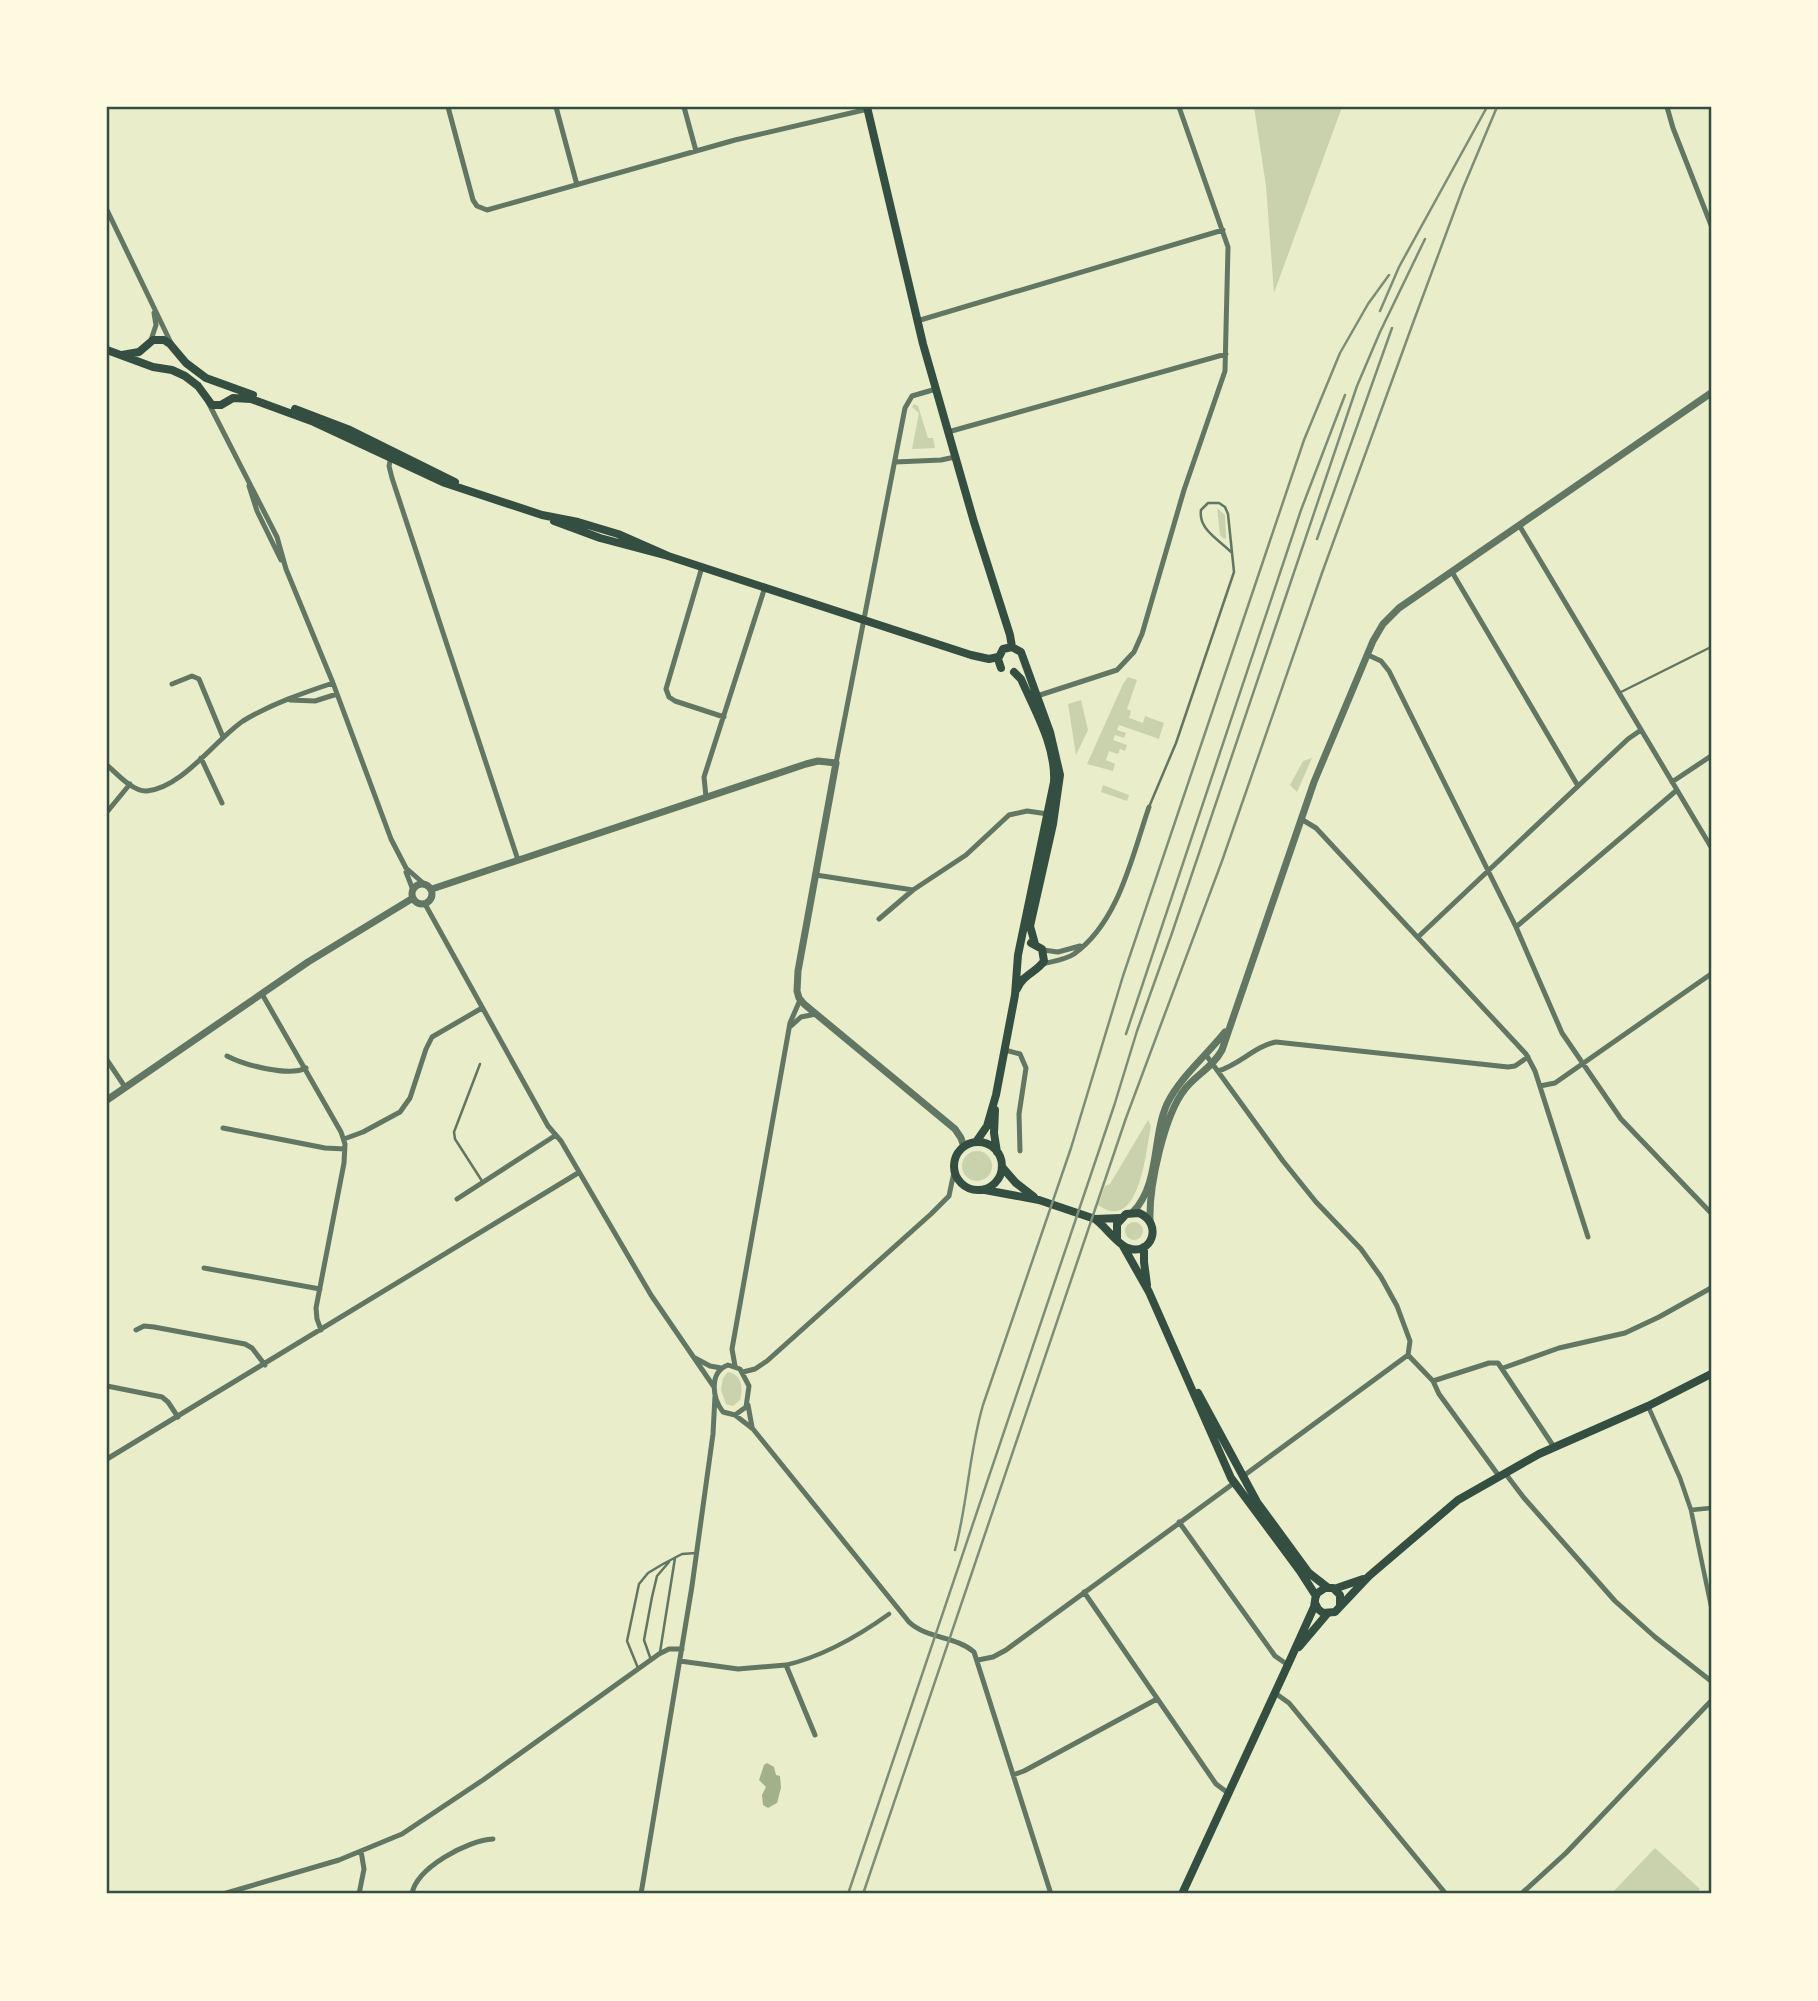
<svg xmlns="http://www.w3.org/2000/svg" width="1818" height="2001" font-family="'Sofia Sans Condensed',sans-serif">
	<style>
		.green { fill: #cad2ad }
		.water { fill: #a3b18a }
		.lines { fill: none; stroke-linecap: round; stroke-linejoin: round }
		.service { stroke: #617663; stroke-width: 2.5 }
		.pedestrian { stroke: #617663; stroke-width: 4.5 }
		.minor { stroke: #617663; stroke-width: 5 }
		.tertiary { stroke: #617663; stroke-width: 7 }
		.secondary { stroke: #344e41; stroke-width: 8 }
		.rail { stroke: #7c8e77; stroke-width: 2.5 }
		.neatline { fill: none; stroke: #344e41; stroke-width: 2.5 }
	</style>
	<rect width="100%" height="100%" fill="#e9edc9"/>
	<!-- green -->
	<path class="green" d="M1254 107H1342L1274 293 1266 186Z
		M914 404 918 406 928 438H933L935 448 912 449 919 413 912 407Z
		M1217 508 1225 515 1226 538 1224 539 1220 535Z
		M1128 677 1137 680 1127 709 1131 711 1129 718 1143 723 1145 716 1164 723 1159 739 1119 725 1117 730 1126 733 1124 738 1115 735 1113 740 1127 745 1125 751 1120 749 1118 754 1109 751 1106 760 1115 764 1113 771 1087 764 1123 684Z
		M1081 700 1088 730 1076 755 1068 704Z
		M1312 758 1297 792 1290 785 1303 761Z
		M1103 785 1129 795 1127 801 1101 792Z
		M1148 1120 1151 1126C1146 1149 1140 1235 1098 1205L1105 1186 1110 1184Z
		M962 1166a15 15 0 1 1 30 0a15 15 0 1 1-30 0Z
		M1125 1231a9 9 0 1 1 18 0a9 9 0 1 1-18 0Z
		M728 1372C743 1375 743 1388 740 1400L733 1406 726 1404 721 1390 723 1378Z
		M1655 1848 1700 1889 1696 1894H1611Z"/>
	<!-- water -->
	<path class="water" d="M767 1763 774 1767 776 1775 780 1776 781 1788 777 1803 768 1808 763 1805 762 1795 766 1787 759 1780 764 1765Z"/>
	<g class="lines">
		<!-- service -->
		<path class="service" d="M1619 693 1711 647
			M1149 807 1176 743 1234 572 1228 514 1225 507 1219 503H1208L1201 510C1198 530 1220 540 1232 553
			M480 1064 454 1132 455 1139 482 1181
			M660 1652 675 1558
			M651 1660 644 1640 652 1597 657 1576 669 1562
			M638 1668 627 1641 639 1584 648 1573 663 1564 682 1554 696 1553"/>
		<!-- pedestrian -->
		<path class="pedestrian" d="M1648 1406 1680 1478 1691 1510 1711 1606
			M1691 1510 1711 1508
			M786 1665C824 1656 857 1637 889 1614"/>
		<!-- minor -->
		<path class="minor" d="M448 107 473 200 477 206 487 210 735 140 868 109
			M556 107 577 185
			M684 107 696 151
			M1667 107 1673 128 1711 225
			M107 210 171 343
			M917 321 1223 230
			M151 340 156 325 154 313
			M208 402 277 537 286 569 333 683 391 839 406 868 423 883
			M948 432 1226 354
			M391 457 389 466 392 478 518 860
			M895 462 941 460 955 457
			M249 486 257 511 281 560
			M1519 525 1711 847
			M702 567 666 689 669 697 675 701 724 717
			M1452 572 1578 786
			M1368 655 1381 661 1389 671 1516 927 1562 1033 1621 1119 1711 1213
			M172 684 192 676 199 679 223 737
			M1037 696 1117 670 1134 652 1142 634 1184 490 1225 371 1228 247 1179 107
			M290 700 315 701 337 694
			M201 758 222 803
			M836 763 905 408 912 396 936 389
			M107 765C117 774 133 792 147 791 183 787 214 741 243 721 271 704 303 693 333 683
			M1672 782 1711 756
			M706 797 704 777 765 587
			M107 812 130 784
			M1301 819 1316 828 1526 1054 1535 1071 1588 1237
			M406 872 413 890
			M816 875 913 890 966 855 1009 815 1027 811 1048 814
			M425 904 548 1126 561 1141 651 1295 714 1387
			M879 919 913 890
			M1516 927 1677 790
			M1418 937 1628 739 1641 730
			M1043 950 1058 952 1080 946
			M1043 964C1053 961 1065 960 1074 954 1119 922 1132 856 1149 807
			M262 994 341 1132 345 1144 344 1163 316 1308 317 1319 321 1330
			M791 1026 801 1017 816 1014
			M1005 1050 1020 1054 1026 1068 1019 1114 1020 1151
			M1206 1055 1283 1161 1316 1202 1361 1249 1381 1277 1397 1306 1410 1341 1408 1355
			M227 1056C244 1065 289 1077 306 1068
			M107 1060 125 1087
			M1218 1071C1239 1065 1255 1046 1276 1042L1508 1067 1515 1066 1528 1057
			M1540 1086 1555 1083 1711 974
			M223 1128 325 1148 345 1149
			M344 1139 363 1132 400 1112 410 1098 426 1049 432 1037 482 1008
			M457 1199 556 1135
			M204 1268 320 1289
			M136 1330 144 1326 154 1327 245 1344 252 1348 265 1365
			M1408 1355 1433 1381 1439 1394 1499 1476
			M695 1358 710 1366 721 1368
			M728 1365 740 1369 749 1386 746 1407 735 1415 723 1412C712 1398 709 1372 728 1365Z
			M735 1366 732 1349 790 1023 800 1000
			M1503 1368 1559 1348 1625 1333 1659 1317 1711 1288
			M743 1372 755 1369 767 1361 931 1214 949 1196 954 1172
			M1433 1381 1489 1363H1498L1554 1447
			M107 1386 162 1397 168 1402 178 1417
			M748 1405 752 1427
			M735 1415 753 1429 909 1622C927 1639 956 1636 974 1652L1051 1894
			M107 1459 578 1173
			M1505 1473 1524 1498 1615 1601 1655 1637 1711 1681
			M1242 1477 1408 1355
			M1179 1522 1275 1656 1288 1665
			M1084 1592 1216 1784 1228 1793
			M978 1660 993 1657 1006 1650 1234 1483
			M680 1661 738 1669 786 1665 815 1735
			M1275 1693 1289 1703 1446 1894
			M1013 1775 1024 1771 1157 1699
			M223 1894 339 1860 402 1834 483 1780 659 1654 669 1649H682
			M359 1894 364 1869 361 1851
			M412 1894C416 1868 468 1840 493 1839
			M641 1894 692 1586 713 1434 715 1396
			M1521 1894 1566 1853 1711 1701"/>
		<!-- tertiary -->
		<path class="tertiary" d="M412 894a10 10 0 1 1 20 0a10 10 0 1 1-20 0Z
			M432 889 806 764 818 761 836 763 798 971 797 991 799 998 804 1004 955 1129 961 1138 964 1147
			M107 1100 308 962 413 898
			M1133 1212C1160 1184 1152 1137 1167 1104 1180 1077 1207 1055 1225 1032
			M1150 1220C1149 1186 1164 1115 1185 1089 1196 1075 1213 1067 1222 1050L1314 782 1373 641 1383 624 1399 608 1711 393"/>
		<!-- secondary -->
		<path class="secondary" d="M867 107 923 344 974 522 1010 635 1012 647
			M107 350 153 367 172 370 185 376 198 386 212 405H221L233 398 251 399 314 422 445 483 542 515 578 522 618 534 668 556
			M122 355 139 352 153 340H164L170 344 186 363 206 378 253 395
			M295 409 350 430 455 482
			M554 521 600 538 668 556 971 655 989 659 998 657
			M1001 668 998 659 1003 649 1012 647 1021 652 1050 732 1060 775 1053 824 1030 926 1035 944
			M1017 989C1023 974 1036 973 1044 961L1042 949 1031 943
			M995 1110 994 1133 997 1152
			M954 1166a24 24 0 1 1 48 0a24 24 0 1 1-48 0Z
			M976 1142 987 1126 996 1095 1015 995 1018 955 1054 782C1056 746 1035 711 1021 679L1014 672
			M1002 1167 1016 1183 1034 1197
			M985 1190 1039 1200 1095 1219 1120 1218
			M1095 1219C1105 1226 1118 1245 1128 1248 1151 1257 1164 1224 1139 1213L1126 1214 1117 1224V1239
			M1123 1246 1149 1292 1231 1478 1300 1571 1316 1596
			M1144 1247V1262L1147 1285
			M1198 1393 1257 1502 1309 1573 1327 1587
			M1334 1589 1363 1579
			M1315 1603 1318 1609 1323 1613 1335 1612 1369 1576 1458 1500 1539 1454 1648 1406 1711 1374
			M1299 1647 1327 1614
			M1182 1894 1291 1658 1314 1607 1316 1594 1325 1588H1333L1340 1595V1605"/>
		<!-- rail -->
		<path class="rail" d="M1380 311 1399 267 1487 107
			M1317 539 1392 328
			M1126 1034 1301 510 1345 395
			M955 1550C968 1502 969 1452 983 1405L1071 1148 1123 976 1304 440 1340 353 1368 304 1389 275
			M848 1894 1114 1106 1137 1031 1171 936 1357 386 1380 332 1425 239
			M863 1894 1126 1118 1222 861 1322 573 1413 323 1463 188 1497 107"/>
	</g>
	<!-- border -->
	<rect width="1818" height="2001" fill="none" stroke="#fefae0" stroke-width="217"/>
	<rect x="108" y="108" width="1602" height="1784" class="neatline"/>
</svg>
